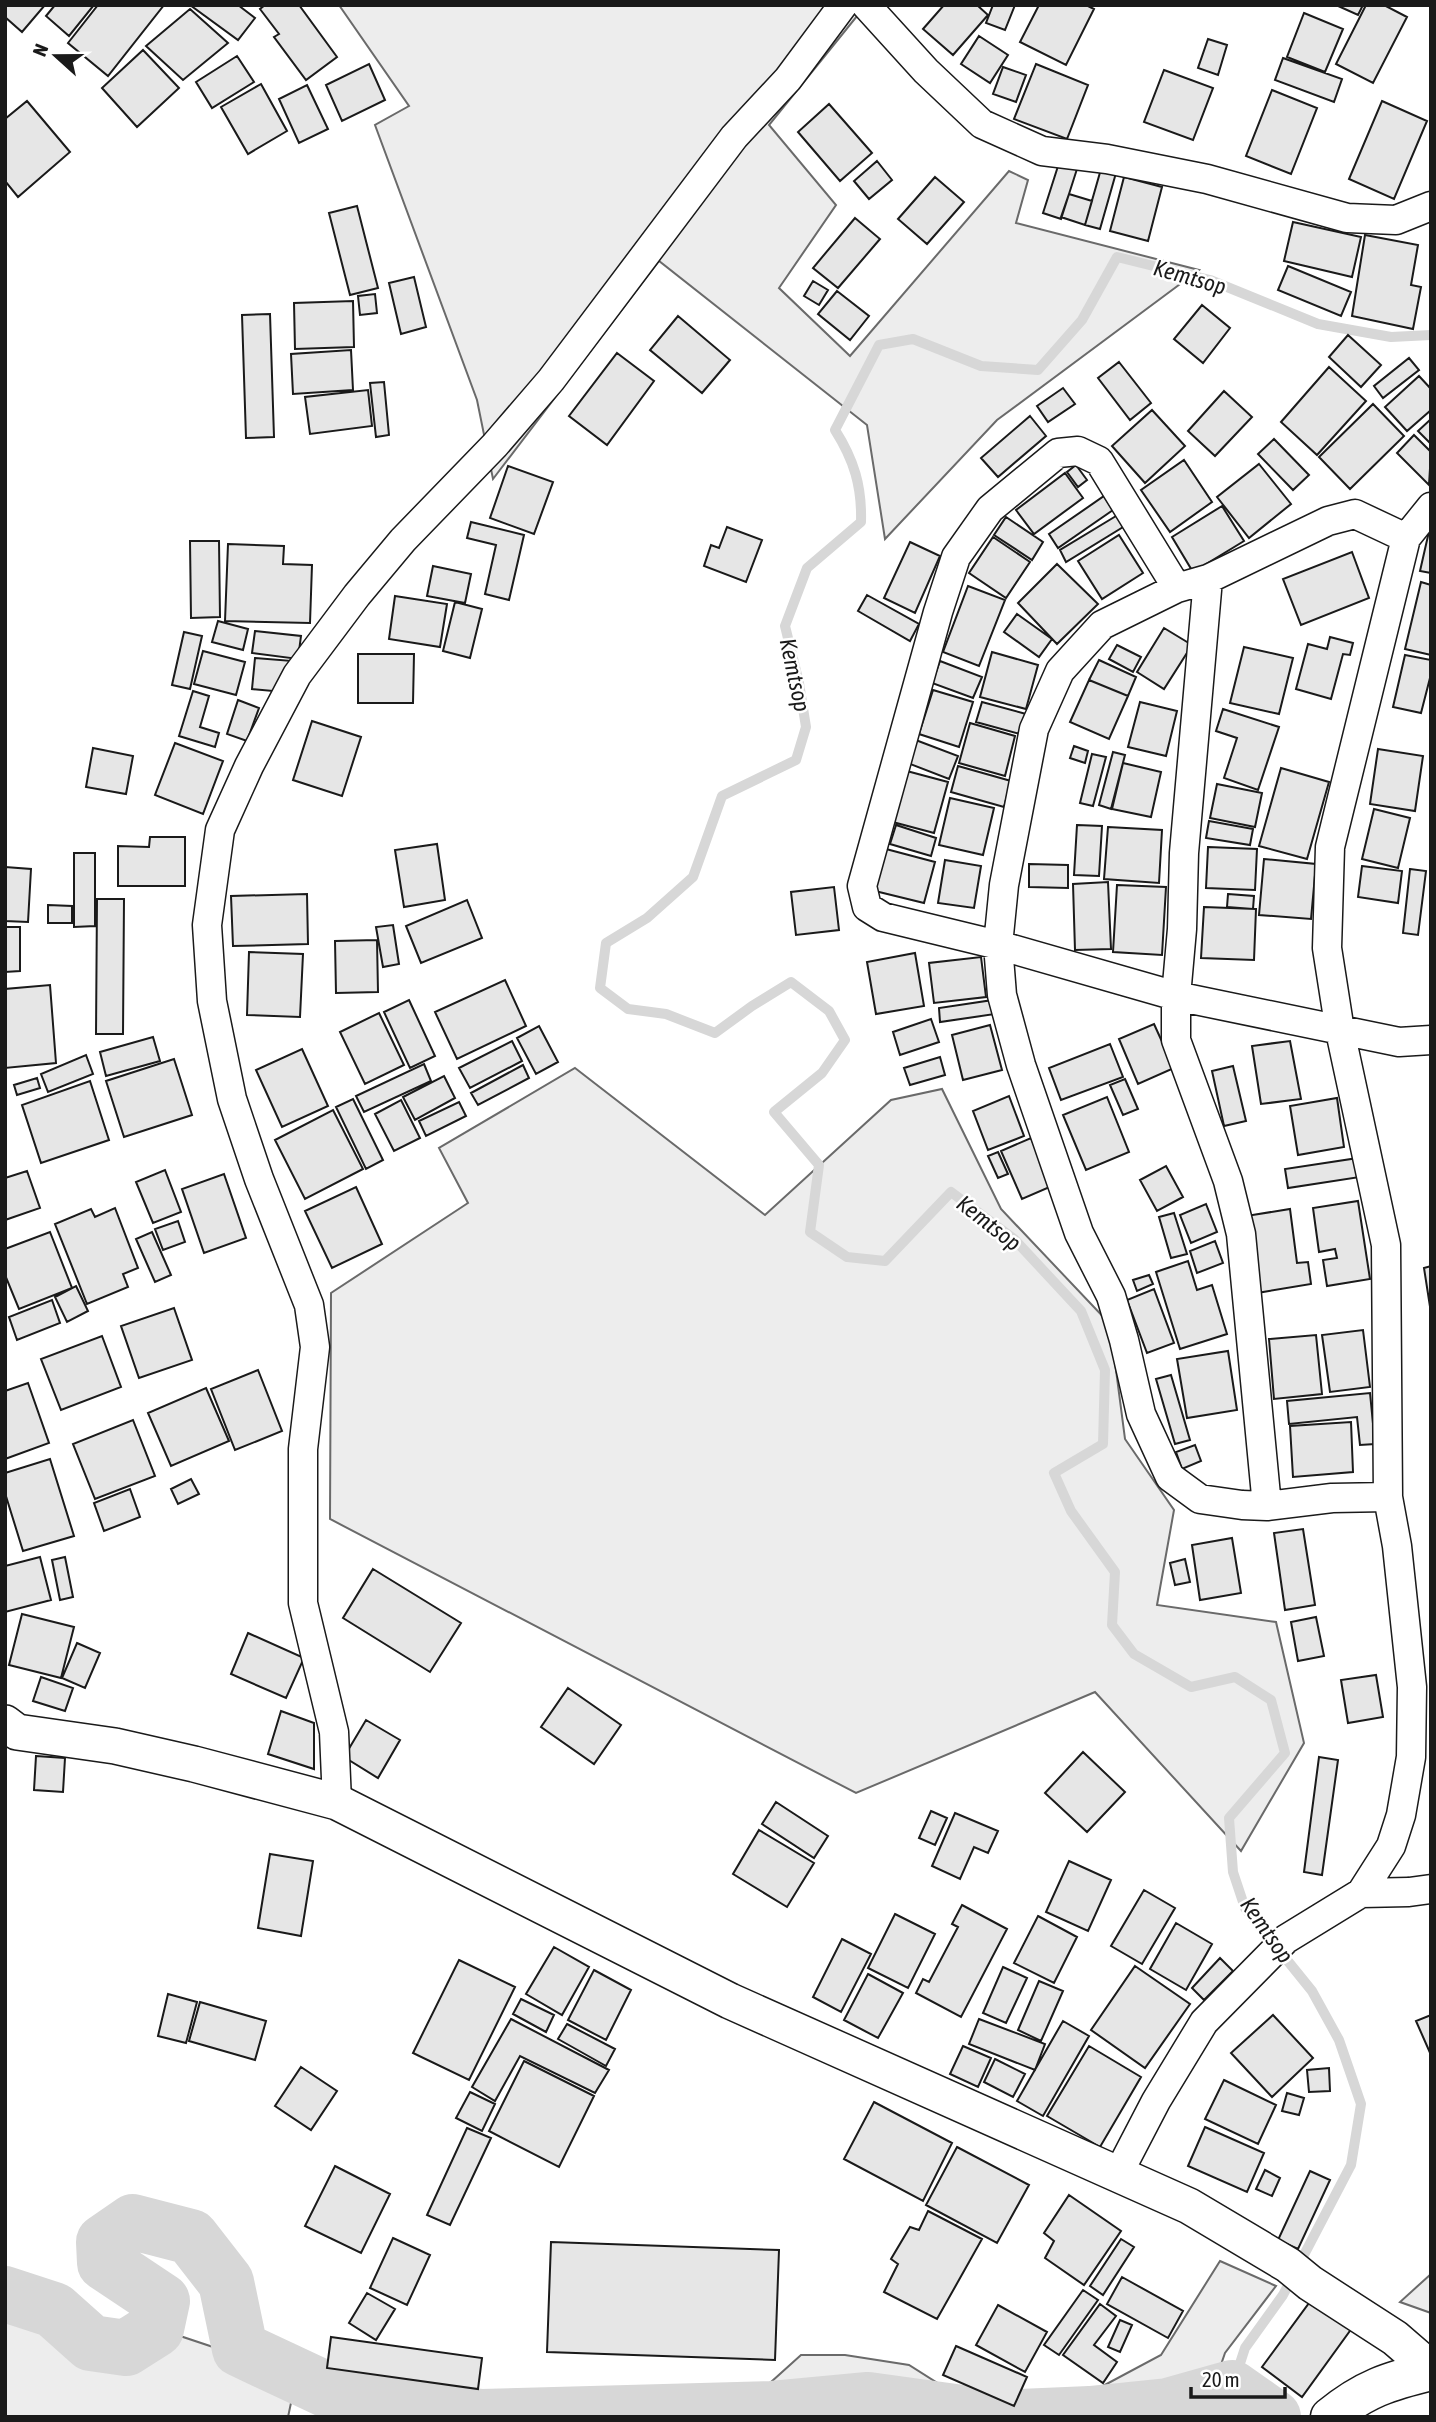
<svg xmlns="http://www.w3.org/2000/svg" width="1436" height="2422" font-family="'Asap Condensed',sans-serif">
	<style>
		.built { fill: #ededed; stroke: #6a6a6a; stroke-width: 2 }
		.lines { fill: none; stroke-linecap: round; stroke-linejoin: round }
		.stream { stroke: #d7d7d7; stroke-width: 10 }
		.river { stroke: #d7d7d7; stroke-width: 56 }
		.building { fill: #e6e6e6; stroke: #1a1a1a; stroke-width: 2 }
		.minor-casing { stroke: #1a1a1a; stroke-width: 31 }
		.tertiary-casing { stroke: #1a1a1a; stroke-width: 38 }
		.primary-casing { stroke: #1a1a1a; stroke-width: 41 }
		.minor { stroke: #fff; stroke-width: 28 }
		.tertiary { stroke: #fff; stroke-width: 35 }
		.primary { stroke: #fff; stroke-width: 38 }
		.labels { text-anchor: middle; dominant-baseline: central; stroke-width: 5; stroke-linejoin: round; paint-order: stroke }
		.water-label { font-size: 23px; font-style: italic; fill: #1a1a1a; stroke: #fff }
	</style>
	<rect width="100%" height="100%" fill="#fff"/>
	<!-- built -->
	<path class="built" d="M339 5H866L769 125 836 205 779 288 850 356 1009 171 1028 180 1016 223 1199 270 997 420 885 539 867 425 659 261 493 479 477 400 375 125 409 106Z
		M575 1068 765 1215 891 1100 942 1089 1001 1209 1110 1324 1125 1439 1174 1510 1157 1605 1276 1622 1304 1743 1241 1851 1095 1692 856 1793 330 1519 331 1293 468 1203 439 1148Z
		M1220 2261 1276 2286 1225 2353 1203 2417H760L761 2391 801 2355H845L909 2365 966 2401 1008 2416 1101 2387 1161 2355Z
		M1431 2274V2313L1400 2302Z
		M5 2309 42 2320 92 2357 130 2365 168 2332 222 2350 295 2384 288 2417H5Z"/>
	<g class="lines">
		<!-- stream -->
		<path class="stream" d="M1232 2388 1245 2348 1283 2295 1351 2165 1361 2104 1339 2040 1312 1991 1245 1908 1233 1872 1229 1818 1285 1753 1271 1700 1235 1677 1191 1687 1134 1654 1112 1625 1115 1572 1071 1511 1054 1473 1103 1444 1105 1370 1081 1311 1014 1239 951 1192 885 1261 847 1257 810 1232 819 1165 774 1112 822 1073 845 1040 829 1011 791 982 752 1006 715 1033 666 1014 628 1009 600 988 606 943 647 918 693 877 722 796 796 760 806 727 799 683 785 626 807 568 861 522C862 486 854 460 835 430L879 345 913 339 981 366 1038 370 1082 320 1117 257 1210 280 1318 324 1391 337 1431 335"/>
		<!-- river -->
		<path class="river" d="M5 2294 54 2310 91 2343 126 2348 156 2329 162 2301 105 2263 104 2242 133 2222 191 2237 226 2282 240 2349 349 2400 481 2417 772 2409 868 2400 991 2417
			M1020 2417 1090 2414 1168 2406 1232 2388 1273 2417"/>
	</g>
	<!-- building -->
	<path class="building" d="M5 5H45L22 32 5 17Z
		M55 5H94L69 36 46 16Z
		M98 5H164L108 76 68 43Z
		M190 5H238L255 18 238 40Z
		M265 5H299L337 57 306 80 274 37 279 34 260 9Z
		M944 5H977L988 15 953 55 923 29Z
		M993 5H1015L1005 30 986 23Z
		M1039 5H1086L1094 9 1066 65 1020 42Z
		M1336 5H1363L1358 15Z
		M1366 5H1384L1407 17 1373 83 1336 64Z
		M190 9 228 43 183 80 146 46Z
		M1304 13 1343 29 1325 72 1287 57Z
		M979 36 1008 55 990 83 961 64Z
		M1208 39 1227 45 1218 75 1198 68Z
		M143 50 179 88 137 127 102 88Z
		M237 56 254 82 212 108 196 82Z
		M1283 58 1342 79 1334 102 1275 80Z
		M369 64 385 100 342 121 326 85Z
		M1036 64 1088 85 1067 139 1014 119Z
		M1003 67 1026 75 1016 102 993 94Z
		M1164 70 1213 88 1193 140 1144 122Z
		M261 84 287 131 248 154 221 107Z
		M307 85 328 129 299 143 279 99Z
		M1272 90 1317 108 1291 174 1246 156Z
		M27 101 70 152 18 197 5 181V119Z
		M1382 101 1427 121 1394 199 1349 179Z
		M829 104 872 153 840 181 798 132Z
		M877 161 892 180 869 199 854 181Z
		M1059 163 1077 169 1061 219 1043 213Z
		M1101 169 1116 173 1100 229 1085 225Z
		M935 177 964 202 927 244 898 219Z
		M1124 177 1162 187 1148 241 1110 231Z
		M1069 194 1092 201 1085 225 1061 217Z
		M357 206 378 288 350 295 329 213Z
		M855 218 880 239 838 288 813 268Z
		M1293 222 1361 237 1352 277 1284 261Z
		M1365 235 1418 245 1411 285 1421 287 1413 329 1352 316Z
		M1288 266 1351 292 1341 316 1278 290Z
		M414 277 426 327 401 334 389 283Z
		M813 281 828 290 819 305 804 296Z
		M837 291 869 316 850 340 818 314Z
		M375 294 377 313 360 315 358 296Z
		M353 301 354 347 295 349 294 303Z
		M1202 305 1230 328 1203 363 1174 339Z
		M270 314 274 437 246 438 242 315Z
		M678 316 730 360 702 393 650 350Z
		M1348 335 1381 365 1361 387 1329 357Z
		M351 350 353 390 293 394 291 354Z
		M617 353 654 381 607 445 569 416Z
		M1409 358 1419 370 1383 398 1374 386Z
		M1119 362 1151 403 1130 420 1098 378Z
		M1329 367 1366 401 1317 455 1281 422Z
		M1419 376 1431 389V410L1407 431 1385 407Z
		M384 382 389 435 376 437 370 383Z
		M1063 388 1075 404 1048 422 1037 406Z
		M368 390 372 426 310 434 305 397Z
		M1224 391 1252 417 1215 456 1188 431Z
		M1373 404 1404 436 1350 489 1319 457Z
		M1152 410 1185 446 1145 483 1112 446Z
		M1030 416 1046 436 998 477 981 458Z
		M1431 419V444L1418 431Z
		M1414 435 1431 452 1429 485 1397 453Z
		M1274 439 1309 475 1293 490 1258 454Z
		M1184 460 1212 502 1170 532 1141 490Z
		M1259 464 1291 504 1249 538 1217 497Z
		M1076 465 1087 480 1078 487 1067 472Z
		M508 466 553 482 534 534 490 518Z
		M1065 473 1083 498 1034 534 1016 510Z
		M1104 496 1113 510 1058 548 1049 534Z
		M1222 506 1244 541 1193 572 1172 537Z
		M1121 513 1128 524 1066 562 1060 550Z
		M1006 517 1043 542 1032 560 994 535Z
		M471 522 524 535 509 600 485 594 496 545 467 538Z
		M727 527 762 540 746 582 704 566 711 545 719 548Z
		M1430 527H1431V573L1420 571Z
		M1119 535 1143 573 1102 599 1078 561Z
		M993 537 1030 562 1006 598 969 573Z
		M190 541H219L220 617 191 618Z
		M910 542 940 556 915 613 884 598Z
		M228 544 284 546 283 564 312 565 310 623 225 621Z
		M1352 552 1369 598 1301 625 1283 579Z
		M1057 564 1098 604 1057 644 1018 603Z
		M433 566 471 574 465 603 427 596Z
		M1421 582 1431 585V655L1405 649Z
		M968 586 1005 600 979 666 943 652Z
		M867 595 919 624 910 641 858 611Z
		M395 596 447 604 440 647 389 639Z
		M455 602 482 609 470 658 443 651Z
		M1017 614 1052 639 1039 657 1004 632Z
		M218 621 248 629 243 650 212 642Z
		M1164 628 1192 645 1164 689 1137 672Z
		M255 631 301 636 298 659 252 653Z
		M184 632 202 636 190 689 172 685Z
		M1330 637 1353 643 1350 655 1343 654 1331 699 1296 689 1308 644 1327 649Z
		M1117 645 1141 657 1133 672 1109 659Z
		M1244 647 1293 658 1279 714 1230 703Z
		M203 651 245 662 236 695 194 684Z
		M992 652 1038 665 1026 709 980 697Z
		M358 654H414L413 703H358Z
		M1405 655 1431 660V674L1421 713 1393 707Z
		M255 658 293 661 273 691 252 689Z
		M1099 660 1136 677 1128 696 1089 680Z
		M940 661 982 677 973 698 932 683Z
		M1089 680 1128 696 1109 739 1070 722Z
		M933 690 973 702 959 747 919 734Z
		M193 691 209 696 200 727 219 733 215 747 179 736Z
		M238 700 259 708 247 741 227 734Z
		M982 702 1026 714 1020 734 976 722Z
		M1140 702 1177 711 1166 756 1128 747Z
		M1223 709 1279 727 1258 790 1224 778 1237 738 1216 731Z
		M312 721 361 737 342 796 293 780Z
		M970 723 1015 736 1005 776 959 763Z
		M913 739 958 756 949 779 905 762Z
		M175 743 223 761 203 814 155 795Z
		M1074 746 1088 751 1085 763 1070 758Z
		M93 748 133 756 126 794 86 787Z
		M1378 749 1423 756 1415 811 1370 804Z
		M1113 752 1125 755 1111 809 1099 805Z
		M1092 754 1106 757 1093 806 1080 803Z
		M1123 763 1161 772 1151 817 1112 809Z
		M958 766 1011 781 1004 807 951 792Z
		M1281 768 1329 782 1307 859 1259 846Z
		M903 770 948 782 934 833 889 821Z
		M1217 784 1262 793 1255 827 1210 818Z
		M950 798 994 808 983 855 939 845Z
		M1374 809 1410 818 1398 868 1362 859Z
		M1209 821 1253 829 1250 845 1206 838Z
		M896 825 936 838 931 856 890 844Z
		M1077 825 1102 826 1099 876 1074 875Z
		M1108 827 1162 830 1159 883 1104 879Z
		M150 837H185V886H118V846L149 847Z
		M437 844 445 900 404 907 395 850Z
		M1208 847 1257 849 1255 890 1206 888Z
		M886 849 935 862 924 903 875 891Z
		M74 853H95V926L74 927Z
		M1264 859 1316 864 1311 919 1259 915Z
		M945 860 981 866 974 908 938 903Z
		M1029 864 1068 865V888L1029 887Z
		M1362 866 1402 871 1398 903 1358 897Z
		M5 867 31 869 28 922 5 921Z
		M1410 869 1426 871 1418 935 1403 933Z
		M1108 882 1111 949 1075 950 1073 884Z
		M1117 885 1166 887 1162 955 1113 952Z
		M834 887 839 930 796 935 791 892Z
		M307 894 308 944 233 946 231 896Z
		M1228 894 1254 896 1253 909 1227 907Z
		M97 899H124L123 1034H96Z
		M467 900 482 938 421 963 406 926Z
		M48 905 72 906V923H48Z
		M1204 907 1256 909 1254 960 1201 958Z
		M393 925 399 964 383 967 376 927Z
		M5 927H20V971L5 972Z
		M377 940 378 992 336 993 335 941Z
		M249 952 303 954 300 1017 247 1015Z
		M915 953 924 1006 876 1014 867 962Z
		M981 957 986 997 934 1003 929 963Z
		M505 980 526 1026 457 1059 435 1012Z
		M50 985 56 1063 5 1068V989Z
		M409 1000 435 1056 410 1068 384 1012Z
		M993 1000 995 1014 940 1022 939 1008Z
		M379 1013 404 1065 365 1084 340 1032Z
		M931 1019 939 1042 900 1055 893 1032Z
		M1154 1024 1174 1068 1138 1084 1119 1039Z
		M990 1025 1002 1070 963 1080 952 1035Z
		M539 1026 558 1062 536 1074 517 1038Z
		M153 1037 160 1061 106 1076 100 1052Z
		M512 1041 522 1061 470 1088 459 1068Z
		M1290 1041 1301 1099 1261 1104 1252 1046Z
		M1110 1044 1123 1077 1061 1100 1049 1068Z
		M302 1049 328 1106 282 1127 256 1070Z
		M86 1055 93 1074 48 1092 41 1074Z
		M940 1057 945 1075 910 1085 904 1068Z
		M174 1059 192 1115 124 1137 106 1081Z
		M424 1064 431 1081 364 1112 356 1096Z
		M523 1065 529 1078 478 1105 471 1093Z
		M1233 1066 1246 1121 1224 1126 1212 1071Z
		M444 1076 455 1098 415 1120 403 1097Z
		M37 1078 40 1088 17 1095 14 1085Z
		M1125 1079 1138 1109 1123 1115 1110 1085Z
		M90 1081 109 1140 41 1163 22 1105Z
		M1009 1096 1024 1136 988 1150 973 1111Z
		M1107 1097 1129 1152 1086 1170 1063 1115Z
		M1337 1098 1344 1147 1298 1155 1290 1106Z
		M353 1099 383 1160 366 1169 336 1107Z
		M401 1100 420 1138 394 1151 375 1114Z
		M459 1102 466 1116 426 1136 419 1121Z
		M333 1110 363 1169 305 1199 275 1140Z
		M1031 1138 1052 1186 1022 1199 1001 1151Z
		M998 1152 1008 1174 998 1178 988 1156Z
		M1358 1158 1360 1177 1288 1188 1285 1169Z
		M1166 1166 1183 1197 1157 1211 1140 1180Z
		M165 1170 181 1212 153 1223 136 1182Z
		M27 1171 40 1208 5 1220V1178Z
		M224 1174 246 1238 204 1253 182 1189Z
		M356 1187 382 1244 332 1268 305 1211Z
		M1358 1201 1370 1279 1327 1286 1323 1260 1337 1258 1335 1249 1319 1252 1313 1208Z
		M1206 1204 1217 1232 1191 1243 1180 1215Z
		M115 1208 138 1268 123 1274 128 1287 87 1304 55 1224 91 1209 95 1217Z
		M1290 1209 1297 1263 1308 1262 1311 1284 1257 1293 1246 1216Z
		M1174 1213 1187 1254 1171 1258 1159 1217Z
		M178 1221 185 1242 163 1250 155 1229Z
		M50 1232 72 1288 19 1309 5 1275V1249Z
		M152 1232 171 1275 155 1282 136 1239Z
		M1215 1241 1223 1263 1197 1273 1190 1251Z
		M1188 1261 1197 1290 1212 1285 1227 1334 1180 1349 1156 1272Z
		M1431 1266V1313L1424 1268Z
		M1149 1275 1153 1284 1137 1291 1133 1280Z
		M76 1286 88 1311 67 1322 55 1297Z
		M1154 1289 1174 1343 1147 1353 1127 1300Z
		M52 1300 60 1323 17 1340 9 1317Z
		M174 1308 192 1360 139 1378 121 1326Z
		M1363 1330 1370 1387 1330 1392 1322 1335Z
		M1316 1335 1322 1394 1274 1399 1269 1339Z
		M102 1336 121 1387 61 1410 41 1359Z
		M1228 1351 1237 1410 1187 1418 1177 1359Z
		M258 1370 282 1431 235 1450 211 1389Z
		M1171 1375 1190 1440 1175 1444 1156 1379Z
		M28 1383 49 1443 5 1459V1391Z
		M206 1388 229 1441 171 1466 148 1413Z
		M1370 1393 1375 1444 1360 1445 1357 1417 1289 1424 1287 1401Z
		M133 1420 155 1476 95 1499 73 1444Z
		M1351 1422 1353 1472 1293 1477 1290 1426Z
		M1195 1445 1201 1461 1182 1469 1176 1452Z
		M50 1459 74 1536 23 1551 5 1493V1473Z
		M191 1479 199 1494 178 1504 171 1489Z
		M130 1489 140 1517 104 1531 94 1503Z
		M1303 1529 1315 1605 1285 1610 1274 1533Z
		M1232 1538 1241 1593 1200 1600 1192 1545Z
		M40 1557 51 1600 5 1612V1566Z
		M65 1557 73 1597 60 1600 52 1560Z
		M1185 1559 1190 1582 1175 1585 1170 1563Z
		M373 1569 461 1623 430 1672 343 1618Z
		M22 1614 74 1627 61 1678 9 1665Z
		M1316 1617 1324 1656 1298 1661 1291 1622Z
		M248 1633 304 1658 286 1698 231 1674Z
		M77 1643 100 1653 85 1688 62 1678Z
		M1376 1675 1383 1717 1348 1723 1341 1680Z
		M41 1677 73 1688 65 1711 33 1701Z
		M568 1688 621 1725 594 1764 541 1727Z
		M281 1711 314 1723V1769L268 1754Z
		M366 1720 400 1740 378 1778 344 1757Z
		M1083 1752 1125 1792 1087 1832 1045 1793Z
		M36 1756 65 1758 63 1792 34 1790Z
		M1319 1757 1338 1760 1322 1875 1304 1872Z
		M776 1802 828 1836 814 1858 762 1824Z
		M931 1811 947 1818 935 1845 919 1838Z
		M955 1813 998 1831 988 1853 974 1847 960 1879 932 1866Z
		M759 1830 814 1863 787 1907 733 1874Z
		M270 1854 313 1861 301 1936 258 1928Z
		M1069 1861 1111 1880 1088 1931 1046 1912Z
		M1144 1890 1175 1908 1142 1964 1111 1946Z
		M962 1905 1007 1929 961 2017 916 1993 923 1979 929 1982 958 1927 952 1924Z
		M895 1914 935 1934 908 1988 868 1968Z
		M1038 1916 1077 1937 1054 1983 1014 1963Z
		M1176 1923 1212 1944 1186 1990 1150 1969Z
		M842 1939 871 1954 841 2012 813 1997Z
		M554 1947 589 1967 562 2015 526 1994Z
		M1220 1958 1233 1971 1204 2000 1192 1988Z
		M459 1960 515 1987 469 2080 413 2053Z
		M1135 1966 1190 2004 1145 2068 1091 2030Z
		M1003 1967 1027 1978 1006 2023 983 2013Z
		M594 1970 631 1990 606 2040 568 2020Z
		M868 1974 903 1993 878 2038 844 2020Z
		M1039 1981 1063 1991 1041 2041 1018 2030Z
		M168 1994 197 2002 186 2043 158 2036Z
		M521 1999 554 2015 546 2032 513 2014Z
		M200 2002 266 2021 255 2060 189 2041Z
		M1273 2015 1313 2058 1272 2097 1231 2053Z
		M1431 2015V2055L1416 2021Z
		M511 2019 609 2070 595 2093 520 2056 495 2101 472 2087Z
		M979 2019 1045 2044 1035 2070 969 2044Z
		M1063 2021 1089 2036 1043 2116 1017 2101Z
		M567 2024 615 2049 606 2066 558 2039Z
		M963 2046 991 2058 978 2087 950 2074Z
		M1089 2046 1141 2077 1100 2147 1047 2116Z
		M995 2059 1025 2074 1013 2097 984 2082Z
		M524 2061 594 2096 559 2167 489 2131Z
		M301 2067 337 2091 311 2130 275 2106Z
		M1329 2068 1330 2091 1309 2092 1307 2070Z
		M1224 2080 1276 2105 1258 2144 1205 2119Z
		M470 2092 495 2104 482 2131 456 2118Z
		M1287 2093 1304 2098 1299 2115 1282 2111Z
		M874 2102 952 2143 923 2201 844 2159Z
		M1205 2127 1264 2153 1247 2192 1188 2166Z
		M467 2128 491 2138 450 2225 427 2215Z
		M957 2147 1029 2185 997 2243 926 2205Z
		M335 2166 390 2194 361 2253 305 2226Z
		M1265 2170 1280 2178 1272 2196 1256 2189Z
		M1310 2171 1330 2180 1298 2249 1278 2240Z
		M1069 2195 1121 2231 1084 2285 1045 2258 1054 2241 1044 2233Z
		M928 2211 982 2239 937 2319 884 2292 898 2264 891 2259 910 2227 919 2230Z
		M393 2238 430 2255 407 2305 370 2288Z
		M1121 2239 1134 2247 1103 2295 1090 2286Z
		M551 2242 779 2250 775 2360 547 2352Z
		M1122 2277 1183 2311 1168 2338 1107 2304Z
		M1083 2290 1098 2300 1059 2355 1044 2345Z
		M367 2293 395 2309 376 2340 349 2323Z
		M1312 2299 1352 2328 1302 2397 1262 2367Z
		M1100 2304 1116 2316 1094 2345 1117 2362 1103 2383 1063 2355Z
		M998 2305 1047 2332 1025 2372 976 2345Z
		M1120 2320 1132 2325 1120 2352 1108 2347Z
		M331 2337 482 2358 478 2389 327 2368Z
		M956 2346 1027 2377 1014 2406 943 2375Z"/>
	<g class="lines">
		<defs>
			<path id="minor" d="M866 5 926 71 982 124 1042 151 1107 159 1207 179 1347 218 1396 220 1431 206
				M1208 579 1184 853 1182 929 1176 996V1040L1228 1181 1241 1234 1267 1506
				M1177 588 1099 461 1078 451 1058 453 990 509 956 557 938 612 862 886 867 907 883 917 998 945 1176 996 1399 1042 1431 1040
				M1388 1497 1332 1498 1267 1506 1242 1505 1200 1499 1170 1477 1141 1414 1124 1340 1111 1296 1079 1233 1021 1065 1002 995 998 945 1004 885 1034 729 1060 671 1102 625 1177 588 1208 579 1328 521 1355 514 1406 538
				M337 1802 334 1732 303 1603V1449L315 1347 309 1305 259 1179 232 1099 212 1001 207 925 220 830 249 766 297 675 357 595 403 540 495 445 551 380 734 137 788 79 843 5
				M1361 1893 1409 1892 1431 1889
				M1118 2174 1156 2101 1204 2022 1286 1939 1361 1893 1391 1846 1401 1815 1411 1757 1412 1687 1397 1546 1388 1497 1386 1245 1340 1031 1327 948 1330 847 1406 538 1431 507"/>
			<path id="tertiary" d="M5 1723 17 1732 115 1746 194 1764 337 1802 730 2001 1189 2206 1288 2265 1310 2283 1395 2338 1431 2369"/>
			<path id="primary" d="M1330 2417C1364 2389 1389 2381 1431 2371"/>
		</defs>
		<!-- minor casing -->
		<use href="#minor" class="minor-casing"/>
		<!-- tertiary casing -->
		<use href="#tertiary" class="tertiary-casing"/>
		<!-- primary casing -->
		<use href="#primary" class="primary-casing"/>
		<!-- minor -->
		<use href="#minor" class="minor"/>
		<!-- tertiary -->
		<use href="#tertiary" class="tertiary"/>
		<!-- primary -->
		<use href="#primary" class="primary"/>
	</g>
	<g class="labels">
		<!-- water labels -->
		<g class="water-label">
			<text transform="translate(1190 277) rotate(16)">Kemtsop</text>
			<text transform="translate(795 675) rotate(78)">Kemtsop</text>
			<text transform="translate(989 1223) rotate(38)">Kemtsop</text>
			<text transform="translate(1267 1930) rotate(55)">Kemtsop</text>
		</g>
	</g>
	<!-- border -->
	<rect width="1436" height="2422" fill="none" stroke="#1a1a1a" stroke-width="14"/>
	<!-- north arrow -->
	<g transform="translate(56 56) rotate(291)" stroke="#ffffff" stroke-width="5" paint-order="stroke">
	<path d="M0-5L12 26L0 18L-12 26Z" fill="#1a1a1a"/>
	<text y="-10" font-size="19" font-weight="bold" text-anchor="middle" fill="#1a1a1a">N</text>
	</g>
	<!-- scale -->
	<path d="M1191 2387v10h94v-10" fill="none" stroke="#1a1a1a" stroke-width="3.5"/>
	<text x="1202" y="2387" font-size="21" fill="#1a1a1a" stroke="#ffffff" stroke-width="5" paint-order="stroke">20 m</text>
</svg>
